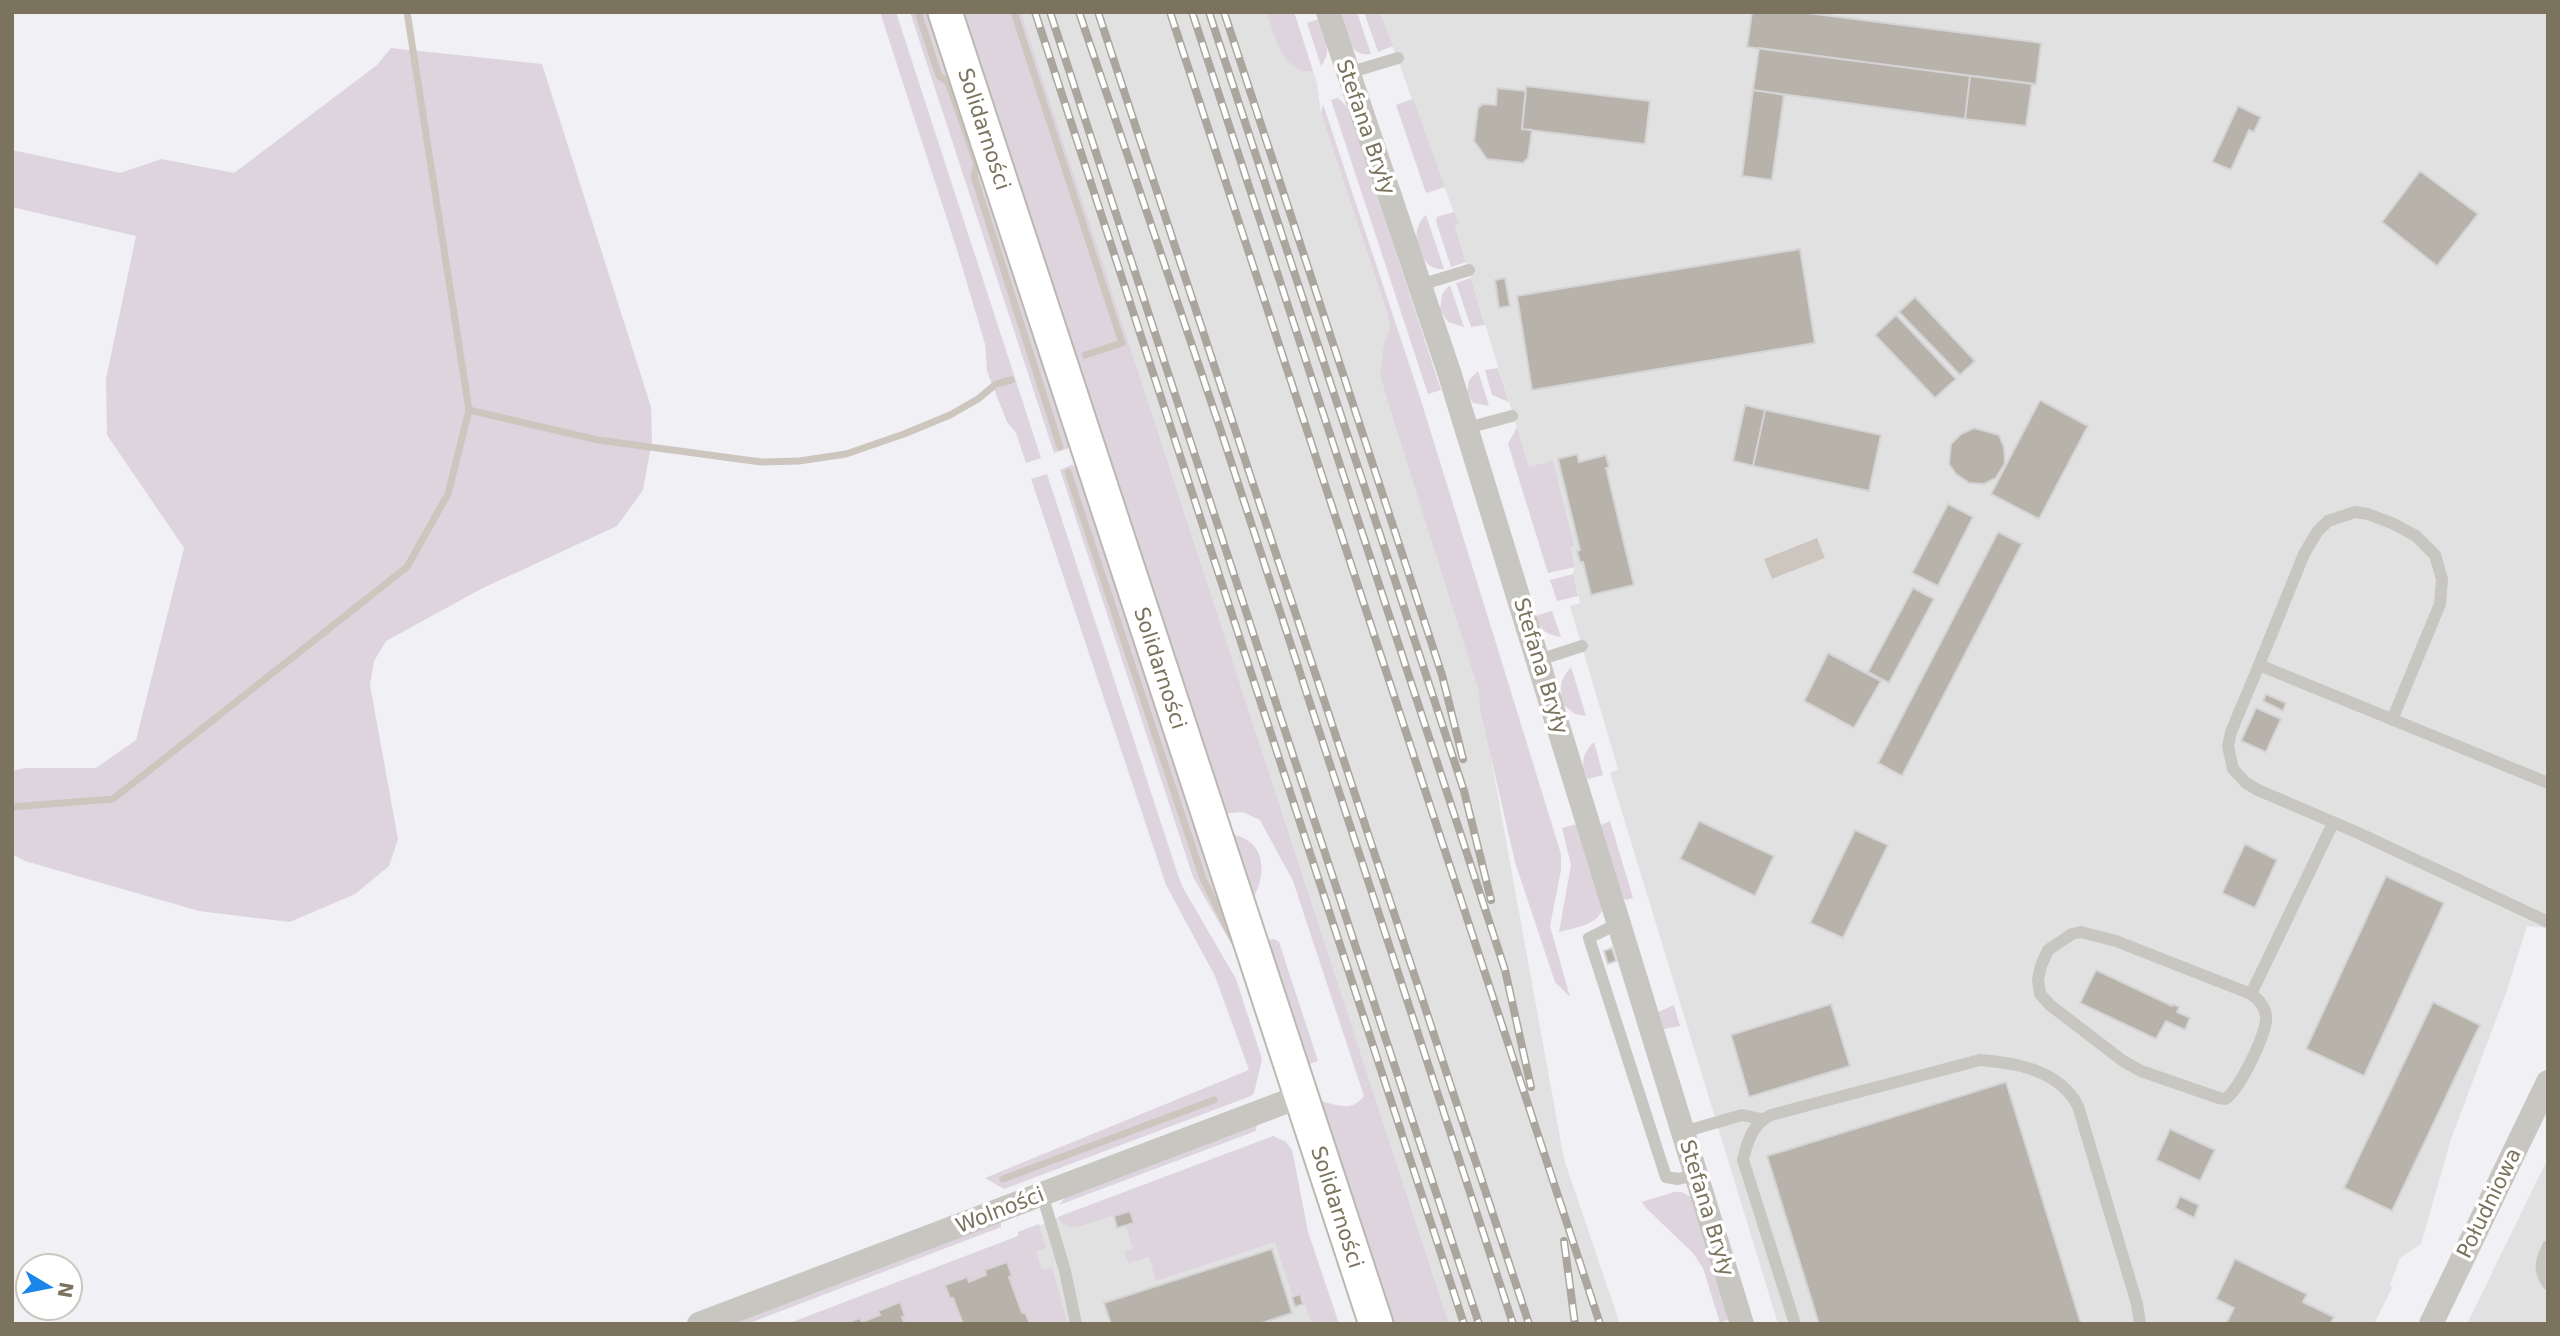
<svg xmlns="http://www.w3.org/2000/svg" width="2560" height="1336" font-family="'DejaVu Sans',sans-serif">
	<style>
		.built { fill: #e2e1e2 }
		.green { fill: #ddd4de }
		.water { fill: #cdc6be }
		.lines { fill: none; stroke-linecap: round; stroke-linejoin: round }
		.stream { stroke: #cdc6be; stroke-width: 7 }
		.building { fill: #b7b3ab; stroke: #d4d3d5; stroke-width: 2 }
		.secondary-casing { stroke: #bbb8b1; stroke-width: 37 }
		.lane { stroke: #c8c6c1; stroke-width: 12 }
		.street { stroke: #c8c6c1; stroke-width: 24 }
		.secondary { stroke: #fff; stroke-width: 33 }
		.rail-casing { stroke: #aaa69d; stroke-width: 8 }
		.rail { stroke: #fff; stroke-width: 5; stroke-dasharray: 16; stroke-linecap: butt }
		.labels { text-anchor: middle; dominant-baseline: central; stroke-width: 7; stroke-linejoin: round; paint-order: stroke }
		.street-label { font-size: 21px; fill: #7c735e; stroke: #fff }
	</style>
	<rect width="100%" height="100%" fill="#f1f0f4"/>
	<!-- built -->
	<path class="built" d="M1021 12H1294L1317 83 1321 113 1386 309 1390 328 1384 343 1380 374 1479 692 1564 1159 1620 1324H1449Z
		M1380 12H2548V928L2527 926 2506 993 2451 1139 2421 1244 2400 1258 2390 1285 2393 1286 2374 1324H1778L1610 773 1618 769 1570 606 1580 603 1573 574 1575 566 1571 547 1573 546 1553 460 1529 467 1455 226 1458 224Z
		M1273 1136 1286 1142 1292 1150 1308 1232 1339 1324H1047L1019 1236 1058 1217Z
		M2548 1158V1324H2467Z"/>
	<!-- green -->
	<path class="green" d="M880 12H896L1041 458 1026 463 1016 433 1007 422 987 371 985 344 958 253Z
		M910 12H933L1071 444 1069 448 1054 453Z
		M959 12H1021L1449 1324H1388L1316 1101C1335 1102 1349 1115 1364 1096L1293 881 1260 820 1243 812 1222 814Z
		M1266 12H1294L1313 71C1282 75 1275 34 1266 12Z
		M1339 12H1357L1371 54C1348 58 1345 29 1339 12Z
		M1364 12H1380L1393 46 1378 52Z
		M1319 19C1325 36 1333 51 1321 66L1307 23Z
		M391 48 542 64 651 407 652 441 643 490 617 526 481 589 386 641 374 661 370 685 398 839 389 866 355 894 290 922 199 911 25 861 12 854V771L25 768H96L136 740 184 548 107 435 106 379 136 236 12 207V150L120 173 162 159 234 173 377 65Z
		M1338 98 1349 109 1441 390 1428 394 1331 100Z
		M1413 99 1445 187 1426 193 1396 105Z
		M1323 104 1419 394 1561 854V870L1550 926 1570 997 1555 982 1515 862 1480 709 1479 692 1387 399 1380 374 1384 343 1390 328 1386 309 1321 113Z
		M1454 212 1459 224 1455 226 1466 262 1451 267 1436 221 1437 217Z
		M1426 215 1444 269C1418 272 1407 230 1426 215Z
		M1471 278 1485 325 1471 327 1456 283Z
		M1450 285 1464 327 1448 322 1440 310 1442 294Z
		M1498 368 1509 402 1492 395 1485 370Z
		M1478 371 1489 406 1473 403 1467 394 1469 380Z
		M1517 427 1529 467 1553 460 1574 546 1571 547 1575 567 1548 573 1508 444Z
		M1071 465 1078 466 1248 973 1193 877 1060 470Z
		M1047 474 1177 872 1182 886 1236 979 1262 1059 1254 1093 1251 1096 1004 1189 985 1178 1249 1070 1215 976 1166 885 1031 479Z
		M1573 574 1578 596 1557 601 1550 580Z
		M1552 611 1561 637C1548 635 1540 631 1537 618L1538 615Z
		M1571 667 1586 716 1575 714 1564 705C1559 690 1559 680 1571 667Z
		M1594 742 1603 775 1588 779C1580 766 1582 753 1594 742Z
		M1610 821 1633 898 1626 900 1623 898 1601 825Z
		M1577 824 1603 908C1597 926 1576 927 1559 932L1571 865 1562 828Z
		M1229 834C1267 839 1268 875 1251 902Z
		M1274 939 1279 942 1318 1061 1304 1066 1263 940Z
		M1674 1005 1680 1026 1664 1029 1658 1012Z
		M1257 1124 1256 1131 1059 1205 1066 1196Z
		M1273 1136 1286 1142 1292 1150 1308 1232 1339 1324H1312L1301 1293 1292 1295 1275 1242 1156 1281 1149 1257 1128 1263 1124 1252 1133 1249 1126 1226 1134 1224 1130 1210 1077 1227C1068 1228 1061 1225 1058 1217Z
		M1674 1192H1682L1692 1198 1730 1319 1720 1323 1703 1268 1693 1253 1646 1208 1642 1202Z
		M1001 1221V1227L747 1324H730Z
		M1039 1224 1046 1248 1036 1251 1042 1270 1052 1268 1068 1324H1030L1025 1312 1022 1313 1009 1277 1012 1275 1006 1262 985 1270 986 1275 969 1282 966 1277 945 1285 950 1299 953 1298 963 1324H905L902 1317 905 1316 900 1303 878 1311 880 1315 862 1322 860 1318 844 1324H787L1018 1236V1232Z"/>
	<!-- water -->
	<path class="water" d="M1817 538 1825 558 1772 579 1764 559Z"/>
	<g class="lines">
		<!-- stream -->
		<path class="stream" d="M918 12 939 76 948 82 977 164 974 176 1060 447
			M1014 12 1122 343 1085 355
			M469 410 598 440 761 462 799 461 846 454 904 434 950 415 978 399 996 384 1011 380
			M1068 472 1203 879 1234 941
			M12 807 113 799 407 567 448 494 469 410 407 12
			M1003 1179 1214 1100"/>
	</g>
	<!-- building -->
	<path class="building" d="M1752 12H1800L2041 43 2036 84 1747 47Z
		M1759 48 1970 76 1965 119 1753 90Z
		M1970 76 2032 84 2026 126 1965 119Z
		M1526 86 1650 101 1645 144 1522 129Z
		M1497 88 1526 91 1522 129 1532 130 1528 158 1523 163 1487 159 1474 141 1478 108 1483 104 1496 105Z
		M1753 90 1784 95 1772 180 1742 176Z
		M2238 106 2261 117 2254 132 2249 130 2231 170 2212 162Z
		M2420 171 2478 214 2437 266 2382 222Z
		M1800 249 1815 343 1532 390 1517 296Z
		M1505 278 1510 306 1499 308 1495 280Z
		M1915 297 1975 361 1960 375 1899 312Z
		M1896 315 1956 379 1935 398 1875 335Z
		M2040 400 2088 426 2039 519 1991 494Z
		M1745 405 1765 410 1753 466 1733 461Z
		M1765 410 1881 435 1869 491 1753 466Z
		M1974 428 1999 435 2004 447 2005 463 1996 478 1984 484 1969 483 1956 474 1949 464 1951 444 1961 434Z
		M1577 454 1579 462 1606 455 1609 467 1606 468 1634 585 1591 595 1583 562H1580L1577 551 1580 550 1558 459Z
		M1948 504 1973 517 1938 586 1912 573Z
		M1998 532 2022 544 1902 776 1878 763Z
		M1913 588 1934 599 1889 683 1868 672Z
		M1828 653 1881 681 1854 728 1804 701Z
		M2266 694 2286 703 2283 711 2263 701Z
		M2256 708 2281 719 2266 752 2241 741Z
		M1699 821 1774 856 1755 896 1680 859Z
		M1855 830 1888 845 1843 938 1810 923Z
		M2245 844 2277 860 2255 908 2222 893Z
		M2386 876 2444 903 2364 1076 2306 1049Z
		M1612 948 1616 961 1608 964 1604 951Z
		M2096 970 2172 1006 2173 1004 2179 1007 2177 1012 2190 1018 2185 1030 2166 1021 2156 1039 2080 1003Z
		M2433 1002 2480 1025 2392 1211 2344 1188Z
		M1831 1004 1850 1066 1749 1097 1731 1035Z
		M2006 1082 2081 1324H1819L1767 1156Z
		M2170 1129 2215 1150 2200 1181 2156 1160Z
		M2180 1196 2199 1205 2194 1218 2175 1208Z
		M1130 1211 1134 1223 1117 1228 1114 1216Z
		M1272 1249 1292 1313 1259 1324H1111L1104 1303Z
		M2235 1259 2307 1294 2303 1302 2334 1317 2330 1324H2226L2234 1308 2216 1299Z
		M1007 1262 1012 1276 1009 1277 1022 1313 1025 1312 1030 1324H963L953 1298 950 1299 945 1285 967 1277 969 1282 986 1275 985 1270Z
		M1300 1294 1303 1304 1295 1307 1292 1297Z
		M900 1302 905 1316 902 1317 905 1324H844L860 1318 862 1322 880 1315 878 1311Z"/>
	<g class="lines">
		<defs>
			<path id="secondary" d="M945 12 1376 1324"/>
		</defs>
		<!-- secondary casing -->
		<use href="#secondary" class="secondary-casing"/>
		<!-- lane -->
		<path class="lane" d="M1348 73 1398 58
			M1420 285 1469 270
			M1467 428 1512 416
			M1539 660 1582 646
			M2259 665 2304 554 2317 532 2328 521 2355 512 2368 514 2394 524 2416 536 2435 555 2442 579 2440 604 2392 720
			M2548 783 2259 665 2231 732 2228 746 2233 769 2246 783 2258 790 2356 832 2548 922
			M1619 923 1589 938 1666 1177 1678 1179 1696 1175
			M2251 994C2258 999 2265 1007 2266 1016 2268 1032 2239 1091 2225 1099L2219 1098 2141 1071 2123 1061 2050 1005 2040 994 2038 979 2041 966 2048 950 2072 934 2081 932 2116 941 2251 994 2333 823
			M1683 1132 1742 1115 1761 1119
			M1042 1194 1065 1271 1076 1324
			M2548 1246C2541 1261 2538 1270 2548 1284
			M1795 1324 1743 1160C1747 1142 1753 1123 1771 1115L1980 1060C2017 1063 2059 1070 2078 1106L2137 1304 2140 1324"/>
		<!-- street -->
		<path class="street" d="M1328 12 1449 372 1742 1324
			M699 1324 1301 1096
			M2431 1324 2548 1082"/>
		<!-- secondary -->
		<use href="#secondary" class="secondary"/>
		<defs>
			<path id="rail" d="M1035 12 1464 1324
				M1050 12 1479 1324
				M1079 12 1219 425 1513 1324
				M1098 12 1529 1324
				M1170 12 1600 1324
				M1192 12 1505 970 1531 1087
				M1209 12 1464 791 1491 900
				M1224 12 1442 675 1463 759
				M1564 1241 1575 1324"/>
		</defs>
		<!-- rail casing -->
		<use href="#rail" class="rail-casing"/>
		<!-- rail -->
		<use href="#rail" class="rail"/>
	</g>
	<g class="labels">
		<!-- street labels -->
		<g class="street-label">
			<text transform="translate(1366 127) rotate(71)">Stefana Bryły</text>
			<text transform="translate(984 129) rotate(72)">Solidarności</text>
			<text transform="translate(1541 666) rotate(73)">Stefana Bryły</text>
			<text transform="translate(1160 668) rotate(72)">Solidarności</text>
			<text transform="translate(2489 1203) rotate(-64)">Południowa</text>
			<text transform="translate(1337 1207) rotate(72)">Solidarności</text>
			<text transform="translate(1707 1208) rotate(73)">Stefana Bryły</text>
			<text transform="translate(1000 1210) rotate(-21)">Wolności</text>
		</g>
	</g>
	<!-- border -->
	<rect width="2560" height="1336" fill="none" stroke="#7c735e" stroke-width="28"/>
	<!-- north arrow -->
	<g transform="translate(49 1287) rotate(100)"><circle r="33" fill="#ffffff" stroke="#cbc7bf" stroke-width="2"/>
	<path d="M0-5L12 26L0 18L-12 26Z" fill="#1b86e9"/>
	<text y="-10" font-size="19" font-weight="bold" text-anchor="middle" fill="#7c735e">N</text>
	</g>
</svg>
